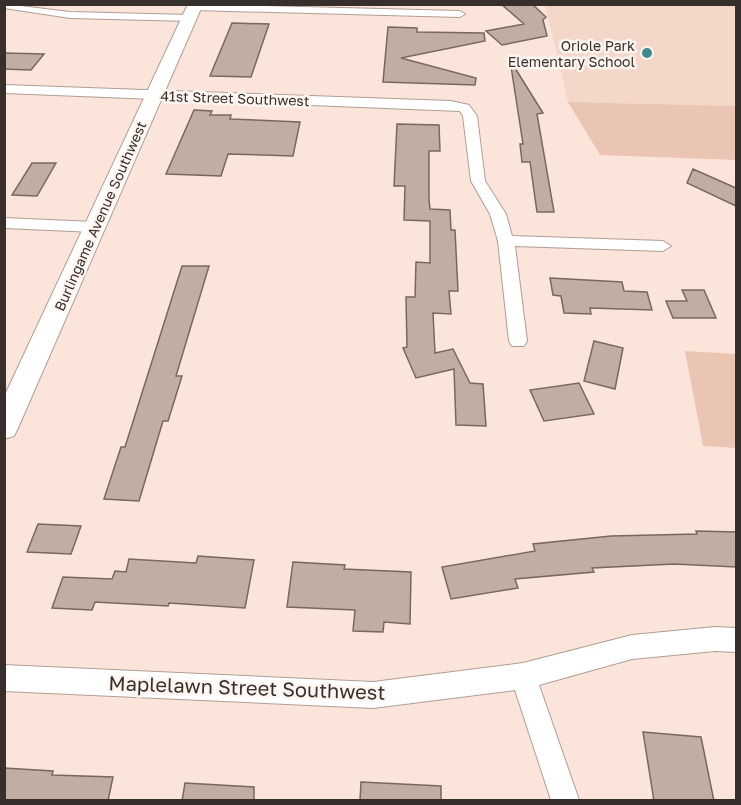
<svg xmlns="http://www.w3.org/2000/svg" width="741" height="805" font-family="'Golos Text',sans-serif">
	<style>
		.built { fill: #f3d7c8 }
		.green { fill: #eac5b3 }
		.building { fill: #c2ada3; stroke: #7a675e; stroke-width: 1.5 }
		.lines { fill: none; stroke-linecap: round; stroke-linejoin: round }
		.street-casing { stroke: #b29d93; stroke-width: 2 }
		.secondary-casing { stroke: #b29d93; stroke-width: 2 }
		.street { fill: #fff; fill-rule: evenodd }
		.secondary { fill: #fff; fill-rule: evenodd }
		.poi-dot { fill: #41898b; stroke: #fef5f1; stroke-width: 2 }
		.labels { text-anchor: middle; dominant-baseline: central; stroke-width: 5; stroke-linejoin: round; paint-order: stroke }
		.far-poi-label { font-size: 14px; fill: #372f2b; stroke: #fef5f1; text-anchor: end }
		.far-street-label { font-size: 14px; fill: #372f2b; stroke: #fef5f1 }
		.near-street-label { font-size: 20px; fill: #372f2b; stroke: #fef5f1 }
	</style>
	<rect width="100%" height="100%" fill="#fbe5da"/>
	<!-- built -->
	<path class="built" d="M545 5H736V106L568 102Z"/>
	<!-- green -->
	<path class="green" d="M568 102 736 106V160L600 155Z
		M685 351 736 354V448L703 446Z"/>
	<!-- building -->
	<path class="building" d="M501 4H532L546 17 543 20 547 36 502 45 486 31 524 24Z
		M232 23 269 24 251 77 210 76Z
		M388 27 417 28V32L484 33 485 41 401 58 476 78 475 85 383 82Z
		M4 53 44 54 31 70 4 69Z
		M510 60 543 113 537 114 554 212H537L530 162H522L520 144H523Z
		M194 110 212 111 210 115H231L230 119 300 122 293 156 228 154 221 176 166 174Z
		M397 124 439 125 440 151H429V199L430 209 450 210 451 230H455L458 291H449L451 314 433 313 435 353 453 349 470 383 483 384 486 426 456 425 454 369 416 378 403 348 407 347 406 297H415L416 262 430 263V221L404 220 405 186H394Z
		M32 163H56L37 196 12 195Z
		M693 169 736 188V206L687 183Z
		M182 266H209L176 376H182L168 421H163L139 501 104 499 121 447H125Z
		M550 278 622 282 624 291 647 292 652 310 590 308 591 314 564 313 561 296 553 295Z
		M682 290H704L716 318H673L666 301H687Z
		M594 341 623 348 615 389 584 381Z
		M579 383 594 414 544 421 530 390Z
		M38 524 81 526 71 554 27 552Z
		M696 531 736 532V567L674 564 592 568 594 572 515 579 518 588 451 599 442 567 535 551 533 544 611 536 697 534Z
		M198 556 254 560 245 608 169 603 168 606 95 602 92 610 52 608 63 577 112 579 115 571 126 572 129 559 196 563Z
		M293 562 345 565 344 569 411 572 410 624 384 622 383 632 353 631 355 610 287 607Z
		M643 732 701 737 714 801H654Z
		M4 768 53 771 52 775 113 777 108 801H4Z
		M361 782 441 786V801H360Z
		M185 783 254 787V801H182Z"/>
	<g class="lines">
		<defs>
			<path id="street" d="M4 4 70 12 190 15 195 18 190 21 70 18 4 8Z
				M191 4 460 11 465 14 460 17 194 10 189 7Z
				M4 85 451 101 469 105 477 116 485 181 506 214 512 236 663 241 671 246 663 251 515 246 527 341 524 346H512L509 341 498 241 490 214 471 181 463 116 460 111 4 93Z
				M4 218 94 222 102 227 94 232 4 228Z
				M715 627 736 628V652L715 651 632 659 539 685 579 800H551L515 690 373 708 4 691V665L373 682 523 663 632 635Z"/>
			<path id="secondary" d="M188 4H203L18 428 14 436 4 439V397Z"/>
		</defs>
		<!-- street casing -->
		<use href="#street" class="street-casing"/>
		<!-- secondary casing -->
		<use href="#secondary" class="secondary-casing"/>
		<!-- street -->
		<use href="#street" class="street"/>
		<!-- secondary -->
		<use href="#secondary" class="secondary"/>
	</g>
	<!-- markers -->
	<circle class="poi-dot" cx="647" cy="53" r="6"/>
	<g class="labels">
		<!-- far-poi labels -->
		<g class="far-poi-label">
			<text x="635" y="45">Oriole Park<tspan x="635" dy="16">Elementary School</tspan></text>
		</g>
		<!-- far-street labels -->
		<g class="far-street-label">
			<text transform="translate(235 98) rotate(2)">41st Street Southwest</text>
			<text transform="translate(100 216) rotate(-66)">Burlingame Avenue Southwest</text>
		</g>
		<!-- near-street labels -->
		<g class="near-street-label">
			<text transform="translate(247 687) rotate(2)">Maplelawn Street Southwest</text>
		</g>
	</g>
	<!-- border -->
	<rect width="741" height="805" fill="none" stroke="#372f2b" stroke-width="12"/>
</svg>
